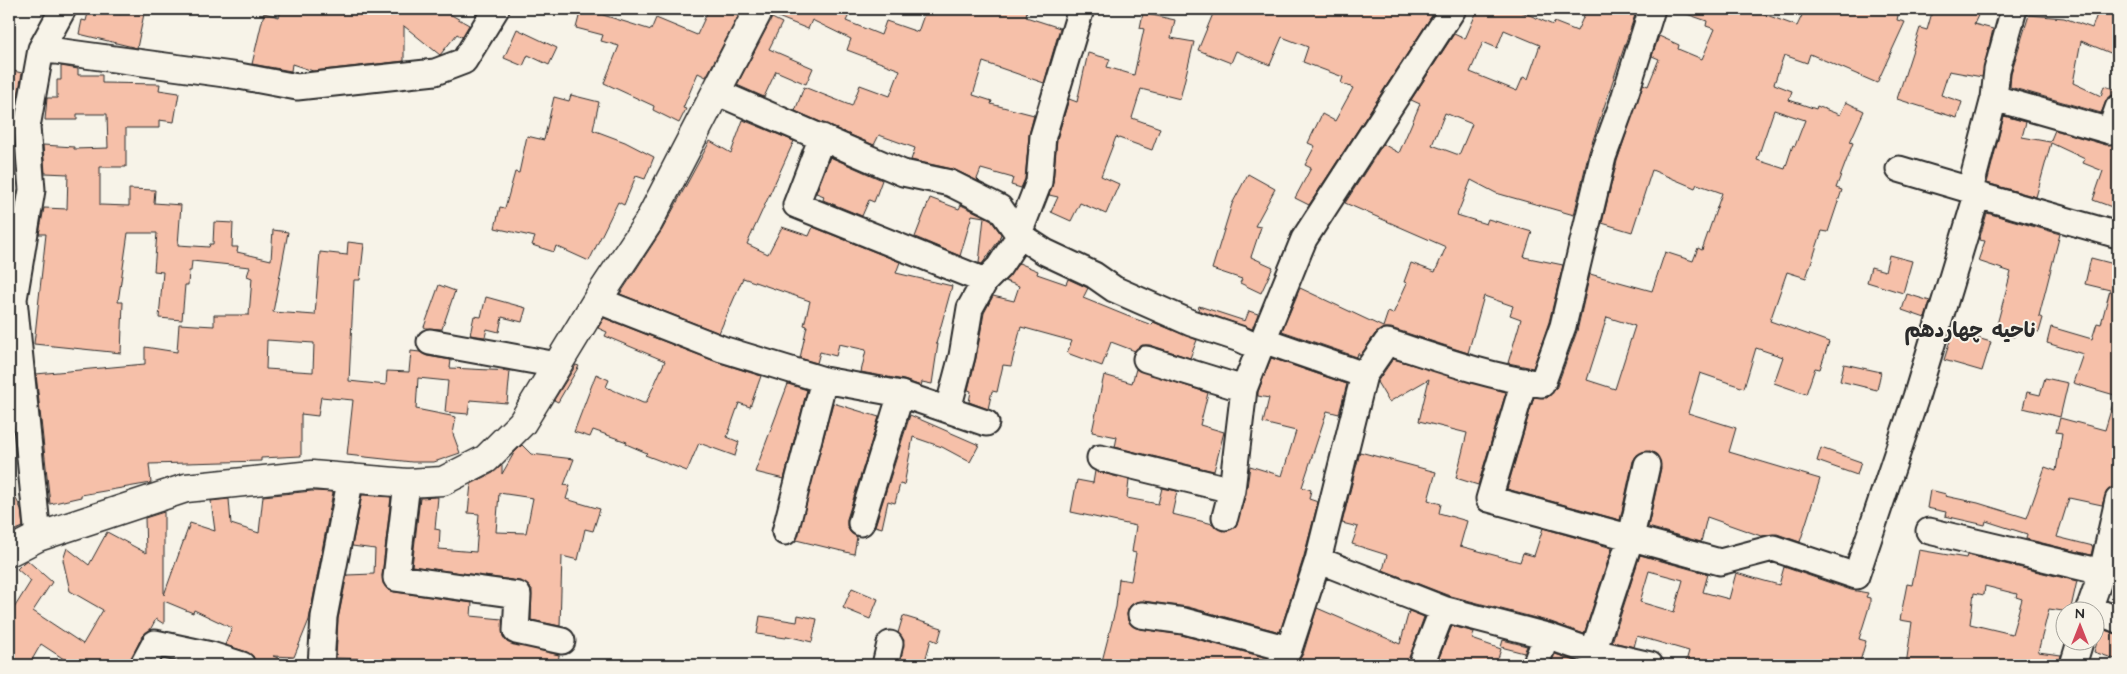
<svg xmlns="http://www.w3.org/2000/svg" width="2127" height="674" font-family="'Architects Daughter','Playpen Sans Arabic',sans-serif">
	<style>
		.building { fill: #f6c0a9; stroke: #2b2b2b; fill-rule: evenodd }
		.lines { fill: none; stroke-linecap: round; stroke-linejoin: round }
		.minor-casing { stroke: #2b2b2b; stroke-width: 29 }
		.major-casing { stroke: #2b2b2b; stroke-width: 31 }
		.minor { stroke: #f7f3e8; stroke-width: 25 }
		.major { stroke: #f7f3e8; stroke-width: 28 }
		.labels { text-anchor: middle; dominant-baseline: central; stroke-width: 4; stroke-linejoin: round; paint-order: stroke }
		.district-label { font-size: 21px; font-weight: bold; fill: #2b2b2b; stroke: #f7f3e8 }
	</style>
	<rect width="100%" height="100%" fill="#f7f3e8"/>
	<filter id="ink" filterUnits="userSpaceOnUse"><feTurbulence type="fractalNoise" baseFrequency=".02" numOctaves="2"/><feDisplacementMap in="SourceGraphic" scale="10" xChannelSelector="R" yChannelSelector="G"/><feConvolveMatrix kernelMatrix="1 2 1 2 8 2 1 2 1" color-interpolation-filters="sRGB"/></filter>
	<g filter="url(#ink)">
		<!-- building -->
		<path class="building" d="M89 9 121 14V9H145L137 48 79 34 82 20 86 21Z
			M282 9H441L469 25 462 37 457 34 440 55 404 26V61L313 71 292 64 291 71 252 64 264 13 279 17Z
			M581 9H601L600 14 651 30 656 18 697 35 709 9H742L706 77 698 73 683 108 686 109 679 123 653 110 654 106 604 83 619 46 601 41 603 35 576 28Z
			M775 9H852L846 21 881 35 886 21 918 32 926 9H1027L1026 17 1060 28 1044 83 983 62 973 95 992 101 991 104 1034 115 1029 135 1025 179 1021 188 1011 185 1013 178 981 169 977 179 980 182 953 169 911 160 915 148 879 135 874 145 795 111 804 87 852 106 860 85 890 96 900 70 847 50 851 39 812 20 808 29 773 15Z
			M1215 9H1434L1433 14 1309 205 1295 198 1311 168 1305 165 1315 146 1308 143 1322 114 1335 121 1353 88 1341 83 1343 77 1303 62 1308 47 1282 37 1270 65 1236 51 1231 63 1198 50Z
			M1478 9H1515L1553 25 1554 22 1577 31 1587 9H1637L1589 152 1574 215 1496 193 1471 180 1457 215 1486 224 1488 219 1532 232 1524 257 1563 265 1549 322 1533 368 1508 363 1521 319 1510 315 1513 306 1484 296 1468 353 1391 328H1383L1375 334 1360 356 1358 353 1357 357 1282 331 1300 288 1383 327 1388 312 1393 314 1407 283 1404 282 1411 263 1435 272 1446 247 1345 203 1383 144 1399 153 1420 104 1411 100 1454 34 1465 39ZM1504 30 1540 45 1528 79 1523 77 1517 91 1470 72 1483 42 1497 48ZM1445 113 1472 124 1459 155 1432 145Z
			M1678 9H1750L1797 26 1805 9H1890L1899 11 1897 20 1905 22 1877 83 1810 54 1807 63 1784 55 1774 84 1792 91 1789 100 1816 109 1817 106 1840 115 1846 102 1864 111 1850 142 1853 143 1836 188 1842 190 1828 232 1822 231 1806 278 1787 272 1770 321 1829 342 1820 369 1815 368 1806 394 1774 383 1783 357 1756 348 1744 388 1700 373 1688 413 1736 428 1729 452 1820 479 1800 542 1777 534 1761 536 1707 517 1701 542 1648 527 1661 468 1657 455 1650 451 1637 455 1633 461 1620 520 1507 489 1534 397 1547 398 1556 389 1577 331 1590 274 1652 291 1665 252 1693 261 1698 248 1702 250 1722 193 1697 184 1695 188 1652 170 1632 232 1602 223 1617 161 1643 84 1648 86 1659 59 1652 56 1659 36 1679 45 1678 49 1702 59 1715 29 1706 26 1707 21 1678 11ZM1774 110 1805 120 1795 146 1793 145 1785 169 1757 160ZM1607 317 1635 326 1615 389 1587 380Z
			M1933 9H1981L1974 24 1993 29 1982 77 1949 71 1941 95 1962 102 1957 118 1897 99 1920 28 1927 30Z
			M2099 9H2118V42L2113 54 2081 41 2073 83 2101 96 2104 86 2118 90V94L2108 97 2101 113 2010 87 2011 73 2029 15 2064 18 2092 28Z
			M1143 13 1175 20 1171 38 1194 42 1180 99 1141 89 1132 118 1160 128 1152 150 1116 137 1101 176 1119 184 1106 214 1080 203 1071 221 1051 212 1058 197 1049 195 1053 183 1057 139 1069 99 1077 102 1088 53 1110 59 1107 67 1134 75 1144 29 1140 28Z
			M772 18 782 23 769 49 813 68 806 84 776 71 764 97 737 85Z
			M517 29 557 48 549 65 528 55 523 66 504 58Z
			M61 66 78 69V75H102V83L160 84 159 90 179 93 174 122 159 120V128H126V167H100V205L129 206V189L155 190 154 203 181 205 178 245 209 247 210 244H213L214 222 233 223 232 247H238L237 252 271 260 273 230 288 232 273 312 315 315 320 252 347 255 348 242 364 244 360 280H354L349 381 386 385 387 371 409 372 411 351 420 352 427 356 451 360 450 368 510 371 507 403 470 400 468 414 445 412 448 381 418 378 416 409 456 417 453 434 460 453 434 462H412L347 455 353 400 321 397 318 416 301 414V456L261 458V461L149 464 151 483 81 495V497L50 504 36 374 145 364V347L177 352 179 324 214 326V315H249L252 278 247 276 250 267 192 261 191 271H189L188 285H185L182 320 159 318 163 272 154 271 157 233H128L118 302H123L121 353 34 344 46 234H39L44 208 67 209 68 174 45 173 43 145 74 147V149L108 148 107 114H77V120H45L47 98H57V80H61ZM267 340 314 343 313 372 266 369Z
			M9 70 22 73 13 124H9Z
			M571 95 599 102 593 130 625 142 654 157 645 179 636 176 624 205 618 202 589 261 556 246 554 252 532 245 535 237 495 228 500 207 505 208 515 172 519 173 527 136 544 140 554 97 569 101Z
			M2004 116 2026 122 2022 137 2050 142 2055 130 2106 145 2118 142V190L2112 207 2093 200 2103 171 2083 163 2085 159 2051 143 2036 197 1987 183Z
			M743 120 794 141 747 244 768 254 782 227 809 236 813 227 900 262 896 273 952 286 936 344H938L932 384 922 382 921 386 904 380 861 372 866 350 839 344 836 356 820 352 817 363 800 358 807 326 804 325 810 301 743 278 719 333 620 294 662 230 710 141 731 153Z
			M830 157 882 180 874 202 869 200 862 216 823 200 824 196 816 193Z
			M1248 174 1275 189 1255 226 1261 227 1251 257 1273 267 1261 293 1240 283 1242 279 1212 269 1232 204Z
			M930 198 959 209 961 205 990 219 1001 234 999 240 982 264 979 263 984 217 972 215 960 256 915 237Z
			M1987 213 2060 234 2039 316 2043 318 2039 332 2017 326 2014 337 1995 332 2011 272 1978 261 1985 241 1979 240Z
			M1889 255 1912 261 1903 293 1867 282 1871 267 1885 271Z
			M2091 258 2118 265V396L2073 383 2083 354 2047 343 2051 327 2092 339 2097 323 2101 324 2110 290 2085 284Z
			M1019 263 1038 271 1037 274 1066 284 1068 279 1088 288 1083 298 1127 316 1152 325 1153 322 1197 340 1190 358 1150 345H1142L1135 351 1111 342 1102 366 1067 353 1072 341 1021 327 1011 366 1003 365 997 392 992 391 988 409 969 402 971 391 968 390 976 358 984 313 993 296 1014 301 1019 286 1005 281Z
			M439 285 455 291 442 329 426 328 424 327Z
			M1907 294 1930 301 1925 318 1902 310Z
			M486 297 526 308 522 322 502 317 499 332 487 329 485 337 470 335 474 316 481 317Z
			M1199 306 1245 321 1249 311 1258 314 1252 329 1198 310Z
			M604 318 717 362 761 376 750 407 739 403 727 437 739 442 735 456 699 443 687 471 645 455 647 453 626 444 627 442 593 430 590 437 574 432 596 374 609 380 606 387 643 403H646L665 361 605 336 607 332 598 328Z
			M1953 331 1991 342 1982 371 1944 360Z
			M1271 358 1347 384 1339 414 1327 411 1302 487 1311 490 1309 499 1318 502 1304 556 1280 632 1188 607 1143 601 1136 602 1130 606 1127 614 1128 621 1139 629 1181 635 1267 658 1266 665H1101L1116 607 1119 579 1131 581 1136 553 1132 552 1136 526 1071 512 1077 480 1093 483 1095 471 1129 480 1127 498 1158 504 1162 488 1177 491 1172 514 1213 524 1222 531 1235 527 1246 494 1250 466 1282 476 1296 431 1263 423 1269 398 1258 396V392Z
			M1393 359 1506 392 1478 485 1456 478 1467 433 1419 421 1429 379 1389 402 1377 382Z
			M1844 364 1881 372 1877 390 1840 381Z
			M576 365 579 366 558 402 554 400Z
			M1136 369 1208 393 1200 425 1224 432 1214 471 1115 447 1117 437 1092 432 1104 375 1132 383Z
			M2045 378 2068 383 2060 417 2023 408 2027 392 2040 395Z
			M788 384 807 390 784 479 755 472Z
			M2114 400 2118 401V449L2115 461 2118 462V486L2107 491 2102 505 2069 498 2057 537 2093 546 2091 555 2026 539 2027 534 1986 521 1985 525 1945 516 1946 512 1927 508 1930 490 1946 494 1945 496 1978 503 2027 518 2045 467 2056 471 2062 433 2056 432 2060 418 2105 430Z
			M833 403 879 417 847 519V526L850 532 857 537 854 554 796 540Z
			M910 415 979 445 970 462 942 447 913 437 904 485 900 484 895 503 888 501 882 528 875 526Z
			M522 445 531 454 574 459 564 485 570 486 566 499 600 509 593 531 585 529 578 560 562 556 560 626 531 620 532 589 520 581 412 566 420 498 438 497 435 529 440 530 439 549 476 552 479 514 468 513 471 484 493 473 502 465V474L514 453ZM499 493 533 498 526 533 496 532Z
			M1821 448 1861 462 1857 475 1817 461Z
			M1360 452 1436 472 1428 500 1441 504 1439 513 1467 521 1460 546 1520 562 1523 553 1534 556 1543 528 1612 548 1584 634 1551 622 1447 595 1383 570 1387 555 1352 544 1358 527 1342 523Z
			M9 484 21 509 23 527 9 533Z
			M312 491 333 492 309 620 294 657 273 656 283 660 281 665 256 663 253 656 247 652 225 645 232 628 194 610 193 613 164 601V624L156 619 150 630 142 636 129 665H73L41 644 29 665H9V616L31 581 17 569 23 563 27 560 52 582 33 611 83 644 103 610 70 591 63 560 67 548 89 565 107 532 146 553 145 518 164 512V595L190 523 215 531 211 501 229 499 231 524 259 533 263 496Z
			M362 495 391 497 382 576 387 589 394 592 472 603 471 616 502 619 503 636 507 642 559 655 558 665 486 663 485 665H369L370 659 336 658 338 619 347 575 374 574 375 549 352 546Z
			M1919 550 1966 558 1967 555 2077 581 2070 612 2049 609 2038 652 2061 655 2059 665H1906L1912 622 1900 620 1907 584 1912 585ZM1985 586 2017 594 2016 597 2022 599 2012 634 1970 624 1974 593 1984 595Z
			M1640 555 1708 574 1703 592 1729 599 1736 573 1779 585 1784 567 1851 590 1868 593 1866 597 1870 598V604L1859 639 1866 641 1859 665H1685L1689 651 1637 636 1634 647 1612 642ZM1649 571 1683 580 1674 612 1640 602Z
			M852 588 878 599 870 619 843 608Z
			M1317 608 1400 644 1409 611 1424 617 1407 665H1296L1303 654Z
			M798 615 817 619 812 642 787 636 786 638 757 634 760 616 797 622Z
			M903 616 942 628 938 642 931 639 924 665H900L904 640 898 633Z
			M1452 626 1474 632 1472 639 1501 649 1496 665H1436Z
			M2101 629 2118 634V660L2094 652Z
			M1503 640 1527 646 1524 653 1501 647Z
			M1555 654 1587 665H1550Z"/>
		<g class="lines">
			<defs>
				<path id="minor" d="M41 49 239 76 297 87 435 72 464 61 496 9
					M716 92 903 173 950 183 1000 208 1019 235 1045 252 1094 275 1114 289 1191 323 1240 339 1253 345 1263 340
					M1994 98 2110 131 2118 108
					M822 137 796 205 985 281
					M1899 169 1970 190 1977 195 2118 235
					M1970 190 1994 98 1997 70 2014 9
					M597 300 722 349 824 380 901 394 986 423
					M430 342 557 365
					M1146 359 1244 389
					M1364 375 1387 342C1437 358 1489 377 1542 384L1563 326 1603 157 1622 105 1652 9
					M1524 381 1489 499 1720 562 1773 548 1856 576 1916 397 1977 195
					M948 409 962 356 970 308 985 281 999 267 1016 241 1039 182 1043 136 1081 9
					M1100 458 1232 490
					M407 483 396 578 518 595 516 631 562 641
					M1225 517 1232 490 1244 389 1263 340
					M861 523 901 394
					M1929 531 2102 572
					M785 532 824 380
					M38 537 14 299 32 190 27 127 41 49 63 9
					M1318 560 1443 609 1547 636 1593 652 1650 665
					M2089 608 2118 620
					M2088 612 2102 572 2118 500
					M1141 615 1184 621 1289 649
					M1593 652 1631 537 1647 465
					M143 665 155 643 211 655 242 665
					M321 665 324 617 351 477
					M885 665 890 644
					M1280 665 1289 649 1318 560 1364 375 1263 340 1304 239 1453 9
					M1421 665 1443 609
					M1535 665 1547 636
					M2073 665 2080 642"/>
				<path id="major" d="M9 552 38 537 186 488 312 475 407 483 443 481 486 459 522 423 597 300 648 223 759 9"/>
			</defs>
			<!-- minor casing -->
			<use href="#minor" class="minor-casing"/>
			<!-- major casing -->
			<use href="#major" class="major-casing"/>
			<!-- minor -->
			<use href="#minor" class="minor"/>
			<!-- major -->
			<use href="#major" class="major"/>
		</g>
	</g>
	<g class="labels">
		<!-- district labels -->
		<g class="district-label">
			<text x="1970" y="330">ناحیه چهاردهم</text>
		</g>
	</g>
	<!-- margin -->
	<rect width="2127" height="674" fill="none" stroke="#f7f3e8" stroke-width="30"/>
	<rect x="15" y="15" width="2097" height="644" fill="none" stroke="#2b2b2b" stroke-width="2" filter="url(#ink)"/>
	<!-- north arrow -->
	<g transform="translate(2080 626)"><circle r="24" fill="#f7f3e8" stroke="#a5a39c"/>
	<path d="M0-4L9 19L0 12L-9 19Z" fill="#d1495b"/>
	<text y="-8" font-size="14" font-weight="bold" text-anchor="middle" fill="#2b2b2b">N</text>
	</g>
</svg>
